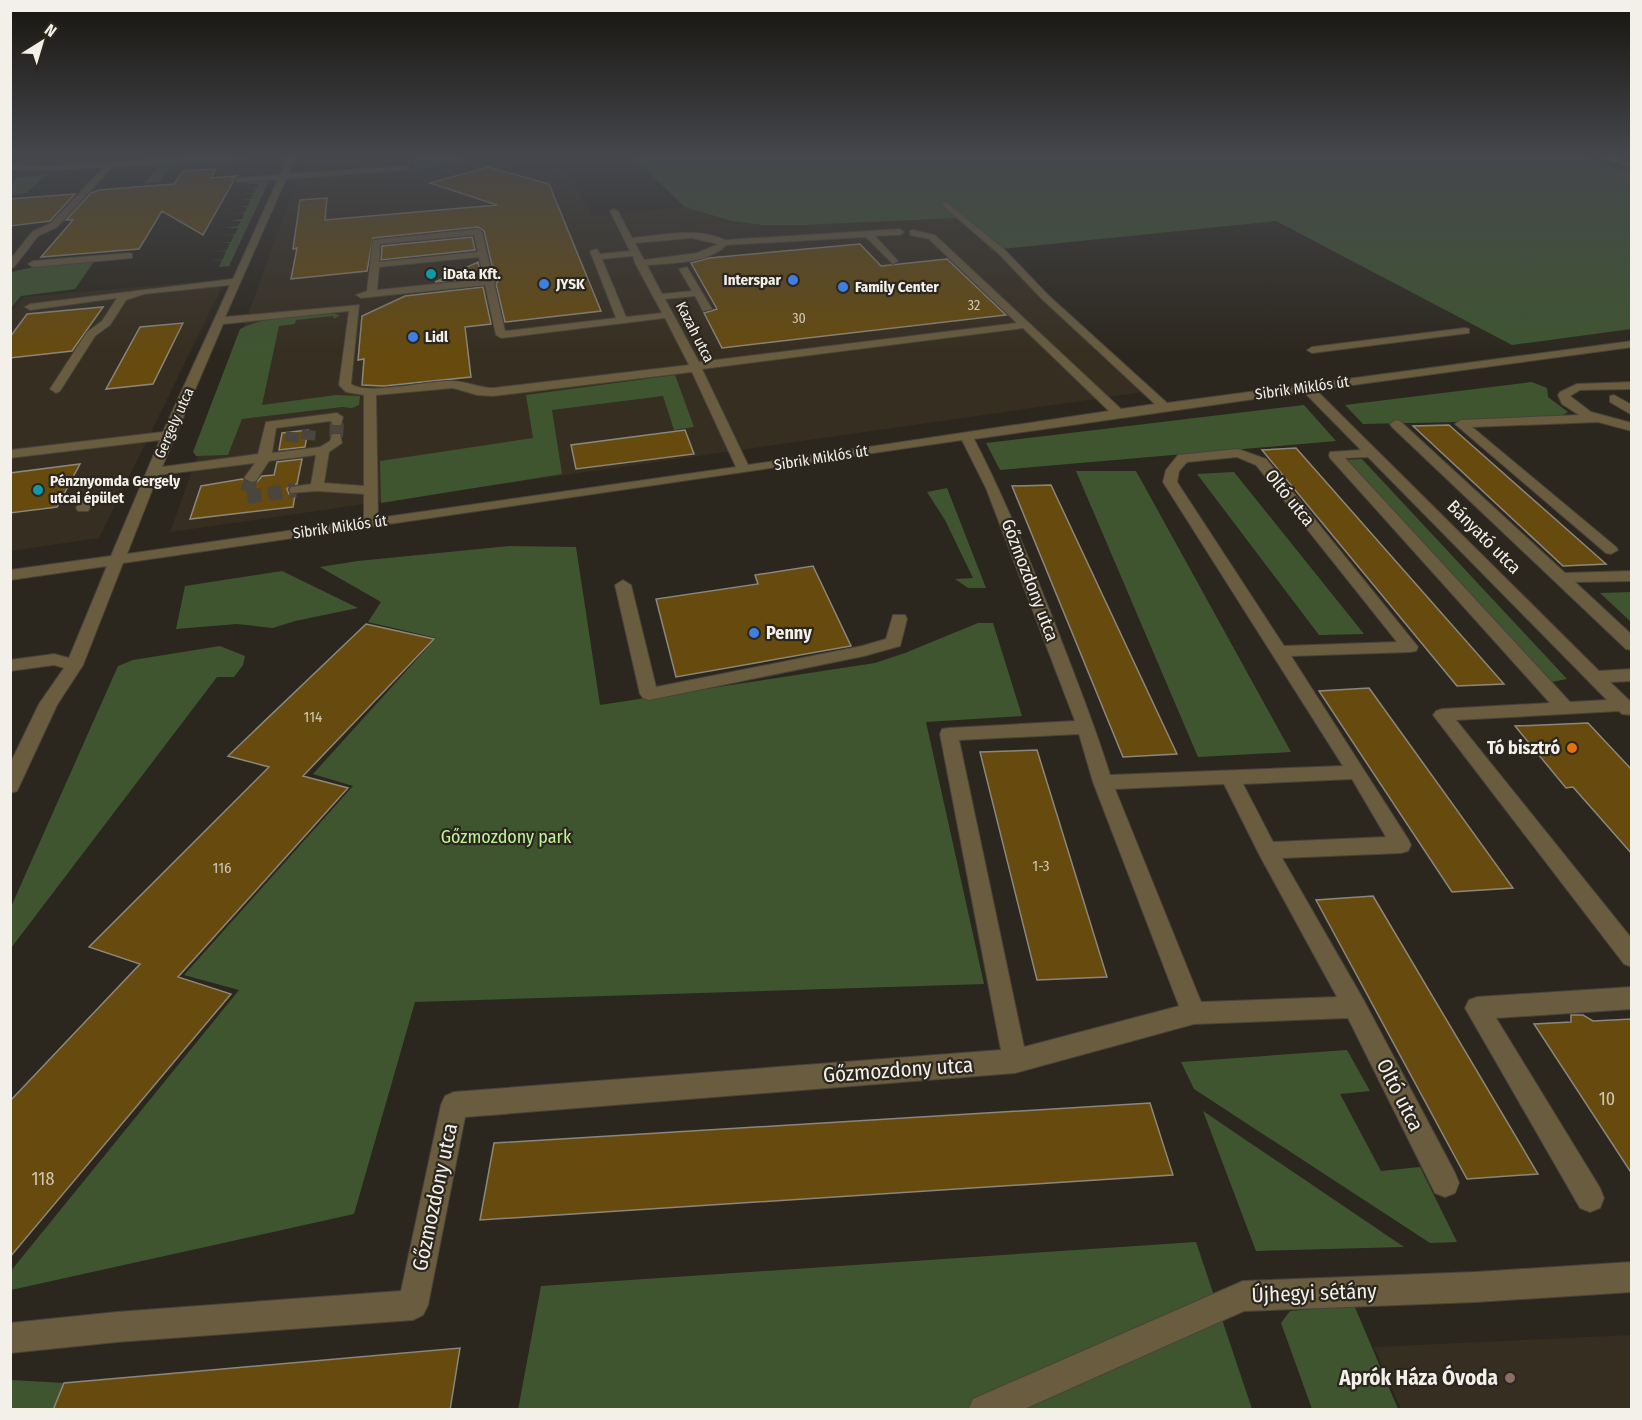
<svg xmlns="http://www.w3.org/2000/svg" width="1642" height="1420" font-family="'Fira Sans Condensed',sans-serif">
	<style>
		.built { fill: #362e20 }
		.green { fill: #3f5530 }
		.building { fill: #674b0e; stroke: #8c867c; stroke-width: 1.5 }
		.lines { fill: none; stroke-linecap: round; stroke-linejoin: round }
		.minor-tunnel { stroke: #4a453d; stroke-width: 14; stroke-dasharray: 14 7; stroke-linecap: butt }
		.minor-casing { stroke: #48433b; stroke-width: 2 }
		.minor { fill: #695c3f; fill-rule: evenodd }
		.culture-dot { fill: #0f9aa8; stroke: #2c271e; stroke-width: 2 }
		.shop-dot { fill: #3f7fe0; stroke: #2c271e; stroke-width: 2 }
		.food-dot { fill: #e8710a; stroke: #2c271e; stroke-width: 2 }
		.education-dot { fill: #8d6e63; stroke: #2c271e; stroke-width: 2 }
		.labels { text-anchor: middle; dominant-baseline: central; stroke-width: 4.5; stroke-linejoin: round; paint-order: stroke }
		.far-number-label { font-size: 14px; fill: #d0c7b3 }
		.far-poi-label { font-size: 15px; font-weight: bold; fill: #f3f0ea; stroke: #2c271e; text-anchor: start }
		.far-street-label { font-size: 15px; fill: #f3f0ea; stroke: #2c271e }
		.number-label { font-size: 15px; fill: #d0c7b3 }
		.street-label { font-size: 18px; fill: #f3f0ea; stroke: #2c271e }
		.poi-label { font-size: 18px; font-weight: bold; fill: #f3f0ea; stroke: #2c271e; text-anchor: start }
		.park-label { font-size: 18px; fill: #bdf599; stroke: #2c271e }
		.near-number-label { font-size: 18px; fill: #d0c7b3 }
		.near-street-label { font-size: 21px; fill: #f3f0ea; stroke: #2c271e }
		.near-poi-label { font-size: 21px; font-weight: bold; fill: #f3f0ea; stroke: #2c271e; text-anchor: end }
	</style>
	<rect width="100%" height="100%" fill="#2c271e"/>
	<!-- built -->
	<path class="built" d="M307 156H413L412 171 501 164 535 173 564 165 592 216 685 207 732 221 763 225 959 218 1143 392 170 532 273 245Z
		M226 279 99 538 11 551 10 313 24 297Z
		M1631 1335V1410L1401 1409 1374 1347Z"/>
	<!-- green -->
	<path class="green" d="M415 156H462L463 165 415 169Z
		M637 156H1579L1631 172V329L1512 345 1276 221 992 250 958 218 800 225H763L732 221 685 207 637 161Z
		M278 158 172 166 159 182 145 183 158 167 150 166Z
		M65 171 49 173 26 193 11 195V188L17 177 39 176 50 172Z
		M269 181 229 266 219 267 222 260 210 261 223 259 226 251 214 252 227 250 230 243H219L231 242 234 235 222 236 235 234 238 228H226L238 226 241 221H229L242 219 244 213 233 214 245 212 247 207H236L248 206 250 200H240L251 199 253 194H243L254 193 256 188H246L257 187 258 184H248L249 182Z
		M95 260 75 289 21 296 11 308V272L43 265Z
		M325 312 340 315 334 319 333 316 296 320 295 324 279 326 262 405 336 395 360 396 359 405 352 408 342 407 242 419 228 455 196 456 193 452 240 329C266 316 297 316 325 312Z
		M675 375 694 427 674 430 663 396 552 410 562 474 381 503 380 461 533 438 526 395Z
		M1532 382 1547 388 1548 397 1568 412 1554 420 1363 424 1345 405Z
		M1304 405 1336 441 1000 470 986 443Z
		M1362 459 1567 679 1551 682 1341 460Z
		M1076 471H1136L1291 752 1198 757Z
		M1234 472 1364 634 1319 635 1197 474Z
		M947 488 986 588H968L955 579 973 578 945 520 927 492Z
		M509 546 576 547 600 705 875 663 905 653 978 623H993L1022 716 926 722 984 984 415 1002 354 1214 11 1290 10 1272 239 990 184 975 353 786 313 774 436 638 368 622 381 602 320 567 358 561Z
		M282 571 358 608 295 621 273 628 237 624 176 629 185 586Z
		M1631 592V622L1600 593Z
		M220 646 245 656 243 665 234 677H217L11 948V907L118 666 133 660Z
		M1347 1050 1370 1091 1340 1094 1381 1171 1420 1167 1457 1242 1430 1243 1194 1089 1181 1062Z
		M1203 1111 1404 1247 1256 1251Z
		M1196 1242 1252 1409 518 1410 541 1286Z
		M1354 1305 1398 1409H1312L1281 1323 1290 1311Z
		M11 1380 64 1383 53 1409 11 1410Z"/>
	<!-- building -->
	<path class="building" d="M488 167 549 184 601 311 505 322 496 284 498 281 495 278 484 231 478 227 373 238 367 271 291 279 297 248 293 249 300 200 327 198 325 220 497 205 430 183Z
		M216 169 211 178 236 176 232 179 233 182 203 235 162 211 139 249 41 257 73 220H66L91 193 99 190 174 184 183 171Z
		M75 194 50 221 10 226V199Z
		M472 237 475 250 381 260 382 246Z
		M860 244 881 266 947 259 1006 315 722 348 704 313 717 309 691 263 709 258Z
		M478 262 481 277 435 282Z
		M483 287 491 324 465 327 471 377 384 386 362 385 364 359 358 360 362 316 405 296Z
		M103 307 72 351 10 358V337L27 314Z
		M183 323 153 384 106 389 140 327Z
		M1449 425 1606 564 1563 566 1413 426Z
		M308 430 305 447 279 450 282 433Z
		M685 430 694 454 576 469 571 445Z
		M1296 448 1504 684 1457 686 1262 450Z
		M302 459 297 484 291 485 287 489 289 494 295 495 293 507 190 519 201 486 242 479 250 484 256 483 262 476 274 475 277 462Z
		M80 464 57 507 10 513V473Z
		M1051 485 1177 754 1123 757 1012 486Z
		M813 566 851 646 676 677 656 599 758 584 755 575Z
		M366 624 434 639 303 776 348 788 178 977 231 994 10 1257V1101L140 964 89 947 269 767 228 756Z
		M1369 688 1513 888 1452 892 1319 691Z
		M1588 723 1632 770V854L1573 787 1566 788 1515 726Z
		M1037 750 1107 977 1037 980 980 752Z
		M1373 896 1538 1174 1467 1179 1316 900Z
		M1571 1015H1583L1593 1021 1632 1019V1174L1534 1024 1571 1022Z
		M1150 1103 1173 1175 480 1220 494 1143Z
		M460 1348 450 1410H53L64 1383Z"/>
	<g class="lines">
		<!-- minor-tunnel -->
		<path class="minor-tunnel" d="M336 437 337 422
			M308 440 309 430
			M291 442 293 432
			M251 478 246 497 296 490"/>
		<defs>
			<path id="minor" d="M224 156H269L112 167 57 227 38 236 14 267 10 268V260L32 232 51 223 104 167 52 170 10 169V165L52 166Z
				M288 156H295L288 174 404 166 408 168 404 170 286 179 225 317 359 305 351 384C367 396 430 380 452 381 466 381 479 388 493 388L689 365 665 318 501 338 496 335 485 285 361 298 356 295 367 291 373 240 478 229 482 232 493 279 496 281 494 283 505 331 616 318 590 251 597 249 600 254 630 251 610 211 614 209 618 211 632 238C663 235 697 227 725 240L900 229 904 232 900 235 875 236 898 261 893 264 866 237 726 245C708 264 671 263 647 265L662 294 692 291 679 269 687 267 712 309 703 311 695 296 665 299 699 362 1017 323 929 239 910 235V231L913 230 935 235 1121 409 1155 404 1042 299 999 254 943 206 942 204 946 202 1005 250 1048 295 1167 403 1632 341V347L1316 390 1599 671 1632 669V681L1610 682 1632 703V715L1622 714 1619 711 1456 720 1632 939V967L1624 964 1433 715 1436 711 1442 709 1550 703 1330 458 1329 455 1330 452 1361 450 1304 392 974 439C1005 499 1030 561 1055 624 1074 674 1094 723 1110 775L1343 766 1163 482 1166 470 1178 455 1238 449 1266 459 1418 647 1416 651 1410 652 1291 656 1408 839 1411 845 1408 851 1401 853 1282 858 1363 999 1455 1173 1459 1183 1455 1193 1445 1197 1435 1193 1348 1018 1194 1024 1015 1073 465 1117 428 1305 423 1315 413 1320 117 1342 10 1353V1323L117 1312 401 1291 441 1105 445 1096 454 1092 1001 1050 940 734 942 729 949 728 1075 721 986 488 962 440 123 563 83 665 57 705 17 791 10 793V764L39 704 64 668 54 665 10 671V660L54 654 69 658 107 566 10 580V570L111 556 160 440 10 458V450L163 432 230 285 144 294 126 300 110 325 95 336 60 391 56 393 50 389 87 332 102 321 117 298 30 310 25 307 30 304 233 279 278 179 238 182 234 180 238 178 280 175ZM474 235 478 252 379 262 380 244ZM691 238 718 244 697 253 644 260 635 243ZM633 256 635 263 662 313 626 317 602 259ZM479 257 484 279 377 290 379 267ZM349 311 339 385 346 392 364 395V486L324 483 329 452 342 443 340 434H332L330 441 320 447 272 453 276 428 331 421 333 425H341L343 417 337 413 266 422 258 454 162 467 223 324ZM1023 328 1109 411 748 465 702 369ZM692 372 736 467 378 518 376 395 453 388 477 395 493 396ZM316 455 311 484 291 487 289 490 291 493 317 491 364 494V520L127 554 158 475 255 463 244 478 251 482 256 481 269 461ZM1237 457 1256 465 1397 642 1284 646 1177 482 1179 471 1187 462ZM1368 457 1607 700 1570 702 1345 458ZM1079 734 1093 782 1179 1006 1024 1047 959 740ZM1352 779 1386 837 1273 842 1243 784ZM1224 784 1260 856 1337 997 1201 1002 1115 789Z
				M1596 156H1607L1632 164V168Z
				M129 253 132 254V258L33 267 28 264 33 261Z
				M1465 328 1469 329V333L1312 353 1307 350 1312 347Z
				M1632 382V389L1580 390 1570 396 1591 412 1632 423V431L1598 422 1472 427 1616 547 1618 550 1611 554 1606 553 1455 424 1461 420 1579 415 1562 404 1558 395 1560 392 1577 384Z
				M1614 395 1632 405V415L1610 402V396Z
				M1396 420 1400 421 1565 573 1632 571V581L1575 582 1632 635V650L1626 649 1392 427 1390 424Z
				M86 499 93 503 88 511H78L76 508 81 500Z
				M623 580 631 585 656 687 862 646 886 639 893 615H905L907 619 900 646 864 656 649 700 643 698 640 694 615 585Z
				M1632 987V1009L1496 1018 1600 1188 1604 1198 1600 1208 1590 1212 1580 1208 1465 1008 1469 1000 1477 997Z
				M1632 1262V1292L1476 1302 1244 1311 1022 1410H968L973 1399 1243 1281 1476 1272Z"/>
		</defs>
		<!-- minor casing -->
		<use href="#minor" class="minor-casing"/>
		<!-- minor -->
		<use href="#minor" class="minor"/>
	</g>
	<!-- sky -->
	<linearGradient id="sky" x2="0" y2="1"><stop stop-color="#181510"/><stop offset="0.44" stop-color="#45474c"/><stop offset="1" stop-color="#45474c" stop-opacity="0"/></linearGradient>
	<rect width="1642" height="355" fill="url(#sky)"/>
	<!-- markers -->
	<g class="culture-dot">
		<circle cx="431" cy="274" r="6"/>
		<circle cx="38" cy="490" r="6"/>
	</g>
	<g class="shop-dot">
		<circle cx="793" cy="280" r="6"/>
		<circle cx="544" cy="284" r="6"/>
		<circle cx="843" cy="287" r="6"/>
		<circle cx="413" cy="337" r="6"/>
		<circle cx="754" cy="633" r="6"/>
	</g>
	<circle class="food-dot" cx="1572" cy="748" r="6"/>
	<circle class="education-dot" cx="1510" cy="1378" r="6"/>
	<g class="labels">
		<!-- far-number labels -->
		<g class="far-number-label">
			<text x="974" y="305">32</text>
			<text x="799" y="318">30</text>
		</g>
		<!-- far-poi labels -->
		<g class="far-poi-label">
			<text x="443" y="274">iData Kft.</text>
			<text x="781" y="280" text-anchor="end">Interspar</text>
			<text x="556" y="284">JYSK</text>
			<text x="855" y="287">Family Center</text>
			<text x="425" y="337">Lidl</text>
			<text x="50" y="481">Pénznyomda Gergely<tspan x="50" dy="17">utcai épület</tspan></text>
		</g>
		<!-- far-street labels -->
		<g class="far-street-label">
			<text transform="translate(695 332) rotate(63)">Kazah utca</text>
			<text transform="translate(1302 388) rotate(-8)">Sibrik Miklós út</text>
			<text transform="translate(174 423) rotate(-66)">Gergely utca</text>
			<text transform="translate(821 458) rotate(-9)">Sibrik Miklós út</text>
			<text transform="translate(340 527) rotate(-8)">Sibrik Miklós út</text>
		</g>
		<!-- number labels -->
		<g class="number-label">
			<text x="313" y="717">114</text>
			<text x="1041" y="866">1-3</text>
			<text x="222" y="868">116</text>
		</g>
		<!-- street labels -->
		<g class="street-label">
			<text transform="translate(1290 498) rotate(51)">Oltó utca</text>
			<text transform="translate(1484 537) rotate(45)">Bányató utca</text>
			<text transform="translate(1030 580) rotate(69)">Gőzmozdony utca</text>
		</g>
		<!-- poi labels -->
		<g class="poi-label">
			<text x="766" y="633">Penny</text>
			<text x="1560" y="748" text-anchor="end">Tó bisztró</text>
		</g>
		<!-- park labels -->
		<g class="park-label">
			<text x="506" y="837">Gőzmozdony park</text>
		</g>
		<!-- near-number labels -->
		<g class="near-number-label">
			<text x="1607" y="1099">10</text>
			<text x="43" y="1179">118</text>
		</g>
		<!-- near-street labels -->
		<g class="near-street-label">
			<text transform="translate(898 1070) rotate(-4)">Gőzmozdony utca</text>
			<text transform="translate(1400 1095) rotate(63)">Oltó utca</text>
			<text transform="translate(435 1197) rotate(-78)">Gőzmozdony utca</text>
			<text transform="translate(1314 1293) rotate(-2)">Újhegyi sétány</text>
		</g>
		<!-- near-poi labels -->
		<g class="near-poi-label">
			<text x="1498" y="1378">Aprók Háza Óvoda</text>
		</g>
	</g>
	<!-- border -->
	<rect width="1642" height="1420" fill="none" stroke="#f3f0ea" stroke-width="24"/>
	<!-- north arrow -->
	<g transform="translate(42 42) rotate(37)" stroke="#2c271e" stroke-width="4.5" paint-order="stroke">
	<path d="M0-4.5L10 22L0 15L-10 22Z" fill="#f3f0ea"/>
	<text y="-9" font-size="16" font-weight="bold" text-anchor="middle" fill="#f3f0ea">N</text>
	</g>
</svg>
